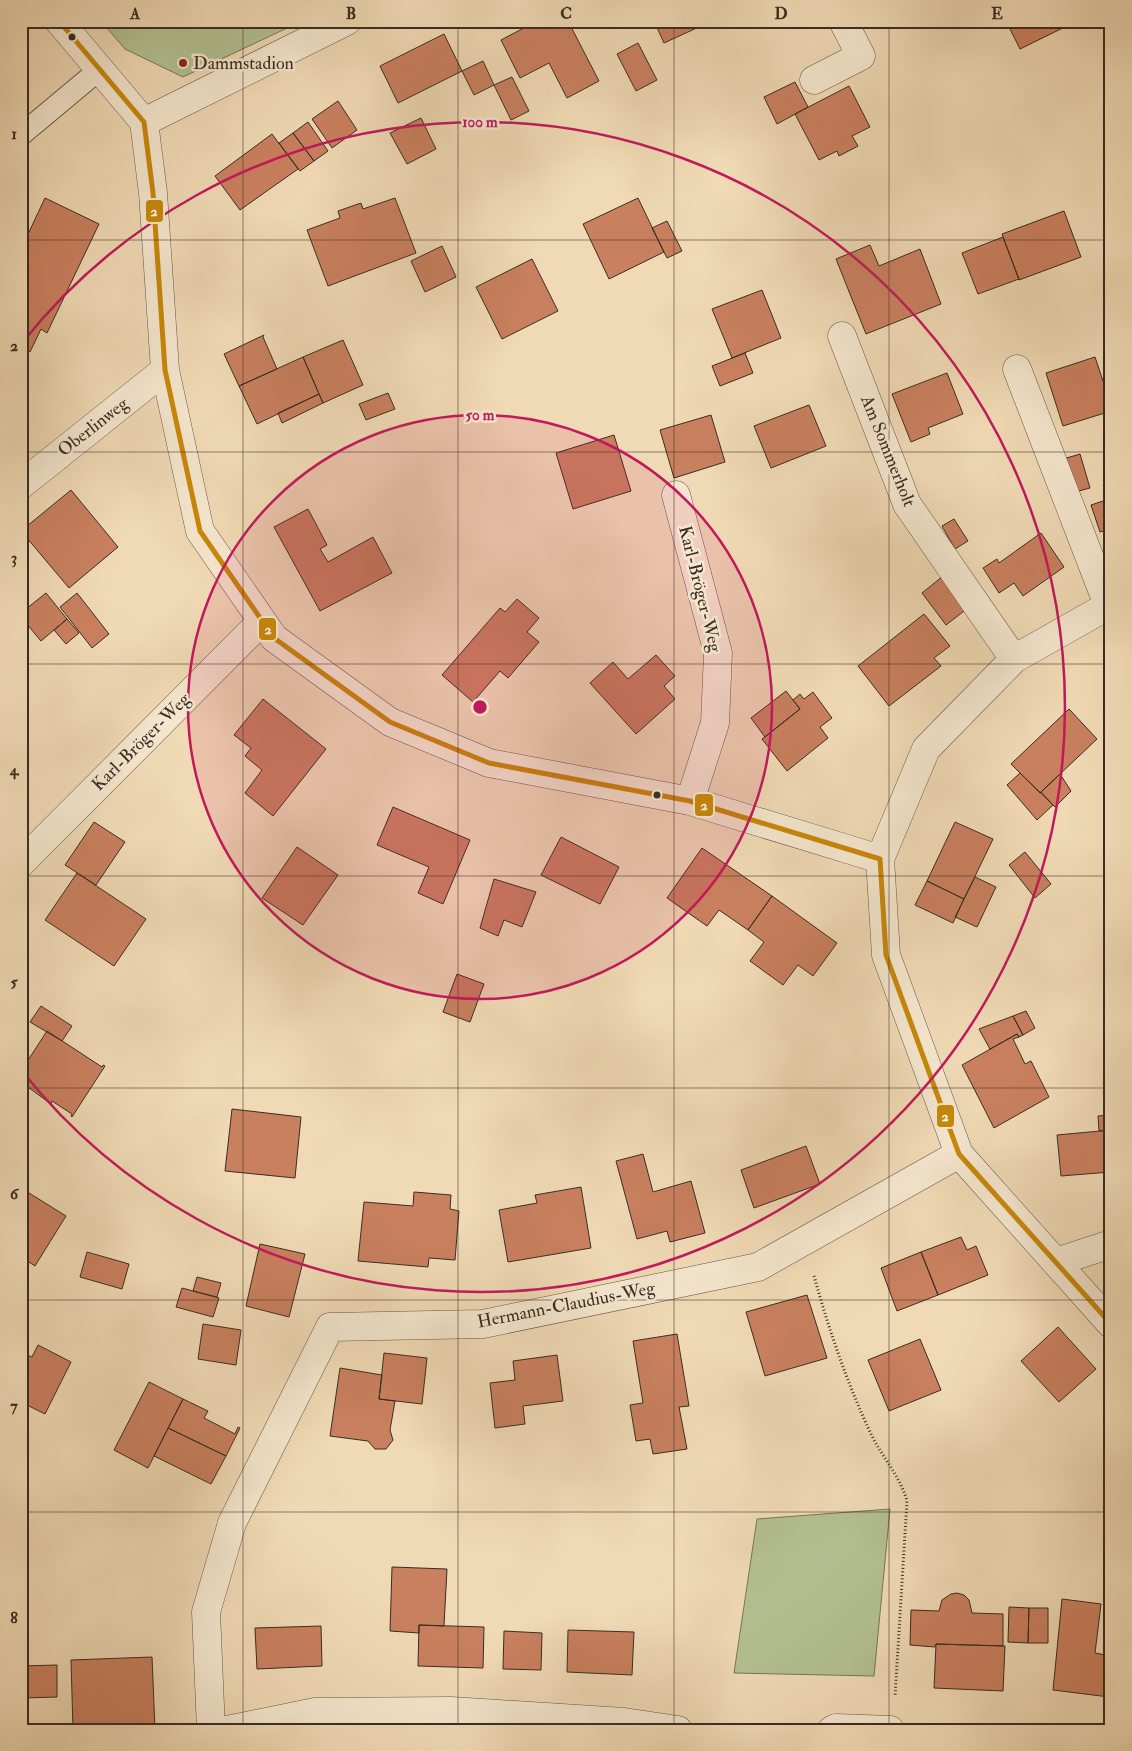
<svg xmlns="http://www.w3.org/2000/svg" width="1132" height="1751" font-family="'IM FELL Double Pica',serif">
	<style>
		.green { fill: #b4c192; stroke: #77765c }
		.building { fill: #c9805f; stroke: #3a2c25 }
		.lines { fill: none; stroke-linecap: round; stroke-linejoin: round }
		.service-casing { stroke: #685849; stroke-width: 23 }
		.minor-casing { stroke: #685849; stroke-width: 29 }
		.path { stroke: #3a2c25; stroke-width: 3; stroke-dasharray: 1 2.5; stroke-linecap: butt }
		.service { stroke: #f5e7cf; stroke-width: 21 }
		.minor { stroke: #f5e7cf; stroke-width: 28 }
		.bus-1-casing { stroke: #f5e7cf; stroke-width: 9 }
		.bus-1 { stroke: #c88809; stroke-width: 5 }
		.grid { fill: none; stroke: #3a2c25; stroke-width: 1; stroke-opacity: 0.55 }
		.ring { fill: none; stroke: #c2185b; stroke-width: 2.5 }
		.bus-dot { fill: #3a2c25; stroke: #f5e7cf; stroke-width: 2 }
		.poi-dot { fill: #8f2418; stroke: #f5e7cf; stroke-width: 2 }
		.labels { text-anchor: middle; dominant-baseline: central; stroke-width: 5; stroke-linejoin: round; paint-order: stroke }
		.poi-label { font-size: 18px; fill: #3a2c25; stroke: #f5e7cf; text-anchor: start }
		.street-label { font-size: 18px; fill: #3a2c25; stroke: #f5e7cf }
		.centre { fill: #c2185b; stroke: #f5e7cf; stroke-width: 2.5 }
		.ring-label { font-size: 15px; text-anchor: middle; font-weight: bold; fill: #c2185b; stroke: #f5e7cf; stroke-width: 5; stroke-linejoin: round; paint-order: stroke }
		.line-badge { stroke: #f5e7cf; stroke-width: 2 }
		.badge-label { font-size: 14px; text-anchor: middle; font-weight: bold; fill: #fff }
		.neatline { fill: none; stroke: #3a2c25; stroke-width: 2 }
		.grid-label { font-size: 16px; text-anchor: middle; font-weight: bold; fill: #3a2c25 }
	</style>
	<rect width="100%" height="100%" fill="#f0dab5"/>
	<filter id="stains"><feTurbulence type="fractalNoise" baseFrequency=".004" numOctaves="4"/><feColorMatrix values="0 0 0 0 .2 0 0 0 0 .09 0 0 0 0 .02 0 0 0 .5 -.17"/></filter>
	<radialGradient id="worn" r=".72"><stop offset=".6" stop-color="#630" stop-opacity="0"/><stop offset="1" stop-color="#630" stop-opacity=".3"/></radialGradient>
	<!-- green -->
	<path class="green" d="M101 21H302L183 77 125 49Z
		M890 1509 874 1676 734 1673 757 1519Z"/>
	<!-- building -->
	<path class="building" d="M537 21H568L599 81 567 98 549 63 520 78 501 40Z
		M654 21H699L701 26 664 43Z
		M1006 21H1072L1073 23 1020 49Z
		M444 34 462 71 398 103 380 66Z
		M638 43 657 80 636 91 617 54Z
		M483 61 494 85 474 95 462 71Z
		M512 77 529 111 511 120 494 85Z
		M795 82 808 107 777 124 764 97Z
		M849 86 870 127 852 136 858 146 839 156 837 151 819 160 795 114Z
		M338 101 357 130 332 148 312 119Z
		M421 118 436 149 407 164 390 133Z
		M308 122 328 151 314 161 293 133Z
		M293 133 314 161 300 171 279 143Z
		M272 134 298 169 240 210 215 176Z
		M45 198 99 224 47 333 41 329 30 352 21 348V249Z
		M395 198 416 253 328 286 307 230 340 218 338 211 361 203 363 209Z
		M638 198 664 252 609 279 583 224Z
		M1064 211 1081 257 1019 280 1002 234Z
		M667 221 682 251 667 258 652 228Z
		M1003 237 1019 279 978 294 962 253Z
		M870 245 879 266 920 249 941 304 866 334 836 259Z
		M442 246 456 277 425 292 411 261Z
		M532 259 558 311 502 339 476 287Z
		M762 290 781 338 732 358 712 309Z
		M264 335 263 337 277 369 239 386 224 354Z
		M343 340 363 385 323 403 303 357Z
		M745 353 753 373 720 386 712 366Z
		M303 357 319 394 257 424 239 386Z
		M1095 357 1111 405V411L1063 426 1046 373Z
		M947 373 963 414 928 428 930 434 911 442 892 394Z
		M388 393 395 409 366 420 359 404Z
		M319 394 323 403 282 423 278 413Z
		M809 405 826 446 771 468 754 426Z
		M711 415 725 462 674 478 660 430Z
		M614 435 631 491 573 509 556 453Z
		M1080 454 1090 488 1071 493 1060 460Z
		M1111 481V502H1110L1103 485Z
		M71 490 118 547 69 588 21 531Z
		M1109 499 1111 502V529L1100 532 1091 505Z
		M308 509 327 545 320 549 328 562 373 537 392 573 320 611 274 527Z
		M954 519 968 541 955 549 942 526Z
		M1041 533 1064 567 1023 596 1014 583 999 593 983 568 997 559 999 563Z
		M943 576 968 608 946 625 922 593Z
		M46 593 67 619 41 641 21 617V613Z
		M77 593 109 634 92 648 60 607Z
		M517 599 539 618 527 632 539 642 508 678 500 671 473 702 442 675 500 608 505 612Z
		M924 614 950 646 934 658 941 666 889 706 858 666Z
		M67 619 79 633 66 644 54 630Z
		M656 655 675 676 664 686 675 699 636 734 590 683 613 662 628 679Z
		M786 691 800 709 765 737 751 718Z
		M813 692 832 718 820 727 828 738 787 771 762 739 800 709 793 700 800 694 804 699Z
		M263 699 326 749 273 816 245 793 262 770 245 756 251 748 234 735Z
		M1069 709 1097 739 1040 793 1011 764Z
		M1020 773 1053 805 1037 820 1007 785Z
		M1060 774 1071 791 1055 807 1041 792Z
		M393 807 470 840 443 904 418 893 429 867 377 845Z
		M94 822 125 842 96 885 65 865Z
		M955 822 993 839 964 899 927 881Z
		M561 837 619 867 600 904 541 875Z
		M297 847 338 875 303 925 262 898Z
		M702 848 772 896 748 930 719 910 707 926 667 898Z
		M1025 852 1051 884 1035 898 1009 865Z
		M77 873 146 919 114 966 45 920Z
		M975 877 996 887 977 927 955 917Z
		M494 879 536 892 522 927 504 920 498 936 480 928Z
		M927 881 964 899 953 923 915 905Z
		M772 896 837 943 813 976 798 965 783 985 750 961 764 942 748 930Z
		M457 974 484 984 470 1022 443 1012Z
		M41 1006 72 1026 62 1041 30 1022Z
		M1026 1011 1035 1028 1023 1035 1013 1016Z
		M1013 1016 1023 1035 1019 1037 1017 1034 990 1049 979 1029Z
		M47 1031 102 1067 103 1065 105 1066 72 1117 71 1116 72 1114 52 1101 51 1104 21 1082V1071Z
		M1017 1034 1019 1037 1013 1039 1025 1064 1031 1061 1049 1097 994 1128 962 1065Z
		M232 1109 301 1117 295 1178 225 1171Z
		M1111 1115V1130L1099 1131 1098 1116Z
		M1111 1130V1172L1061 1176 1057 1135Z
		M806 1146 820 1184 754 1208 741 1170Z
		M643 1154 653 1192 691 1181 705 1233 670 1242 667 1231 637 1239 616 1161Z
		M581 1187 591 1248 508 1262 499 1210 537 1203 535 1195Z
		M21 1188 66 1216 35 1266 21 1257Z
		M414 1192 451 1195 450 1209 459 1211 455 1260 429 1258 428 1267 358 1261 364 1202 413 1206Z
		M961 1237 967 1250 976 1246 988 1275 938 1295 921 1252Z
		M260 1244 305 1254 289 1317 246 1306Z
		M87 1252 129 1264 122 1289 80 1277Z
		M921 1252 938 1295 897 1311 881 1268Z
		M197 1277 221 1283 217 1297 193 1291Z
		M182 1288 219 1298 213 1317 176 1307Z
		M807 1295 827 1358 765 1376 746 1312Z
		M203 1324 241 1330 236 1365 198 1359Z
		M1058 1327 1096 1369 1059 1402 1021 1361Z
		M677 1334 689 1406 679 1407 687 1449 653 1454 650 1439 636 1441 630 1405 643 1403 633 1341Z
		M920 1339 941 1390 889 1411 868 1360Z
		M38 1345 71 1362 45 1414 21 1402V1352L32 1357Z
		M384 1353 427 1358 422 1404 379 1399Z
		M557 1355 563 1401 523 1406 525 1424 495 1428 490 1383 515 1380 513 1361Z
		M340 1368 382 1375 379 1399 395 1401 390 1430 393 1440 386 1449H375L368 1441 330 1436Z
		M149 1382 183 1399 148 1468 114 1450Z
		M183 1399 208 1411 204 1418 235 1434 238 1427 240 1428 226 1456 168 1428Z
		M168 1428 226 1456 211 1484 154 1456Z
		M392 1567 447 1569 444 1626 419 1625V1633L390 1631Z
		M957 1593 964 1595 969 1600 972 1613 1003 1614V1646L936 1644 935 1647 910 1645 911 1610 939 1611 942 1600 951 1594Z
		M1062 1599 1101 1604 1095 1653 1111 1656 1109 1697 1053 1690Z
		M1009 1607 1029 1608 1028 1643 1008 1642Z
		M1029 1608H1048V1643H1028Z
		M419 1625 484 1627 483 1668 418 1666Z
		M321 1626 322 1666 257 1669 255 1628Z
		M568 1630 634 1632 632 1675 567 1672Z
		M504 1631 542 1633 541 1670 503 1669Z
		M936 1644 1005 1646 1003 1691 934 1688Z
		M152 1657 155 1730H73L71 1660Z
		M57 1665V1697L23 1698 22 1666Z"/>
	<g class="lines">
		<defs>
			<path id="service" d="M21 135 100 69"/>
			<path id="minor" d="M59 21 144 122 153 193 165 370 200 531 274 638 390 722 489 763 690 801 880 859
				M814 80 861 56 843 21
				M144 122 347 21
				M842 336 907 504 1014 659
				M1017 369 1108 605
				M21 485 165 370
				M676 495 718 653 715 723 690 801
				M1111 604 1014 659 926 749 880 859 886 955 959 1154 1111 1324
				M21 863 262 621
				M1056 1262 1111 1244
				M211 1730 206 1612 232 1523 330 1327 483 1324 758 1267 959 1154
				M227 1730 315 1712 451 1711 624 1722 678 1730
				M832 1730 836 1728 890 1730"/>
		</defs>
		<!-- service casing -->
		<use href="#service" class="service-casing"/>
		<!-- minor casing -->
		<use href="#minor" class="minor-casing"/>
		<!-- path -->
		<path class="path" d="M814 1276C829 1330 847 1383 871 1434 882 1457 900 1476 907 1501L895 1697"/>
		<!-- service -->
		<use href="#service" class="service"/>
		<!-- minor -->
		<use href="#minor" class="minor"/>
		<defs>
			<path id="bus-1" d="M59 21 144 122 153 193 165 370 200 531 274 638 390 722 489 763 690 801 880 859
				M880 859 886 955 959 1154 1111 1324"/>
		</defs>
		<!-- bus-1 casing -->
		<use href="#bus-1" class="bus-1-casing"/>
		<!-- bus-1 -->
		<use href="#bus-1" class="bus-1"/>
	</g>
	<!-- grid -->
	<path class="grid" d="M243 21V1730M458 21V1730M674 21V1730M889 21V1730M21 240H1111M21 452H1111M21 664H1111M21 876H1111M21 1088H1111M21 1300H1111M21 1512H1111"/>
	<!-- distance rings -->
	<circle cx="480" cy="707" r="292" fill="#c2185b" fill-opacity=".12"/>
	<g class="ring">
		<circle cx="480" cy="707" r="292"/>
		<path d="M22 343A585 585 0 1 1 22 1071"/>
	</g>
	<!-- markers -->
	<g class="bus-dot">
		<circle cx="72" cy="37" r="4.5"/>
		<circle cx="657" cy="795" r="4.5"/>
	</g>
	<circle class="poi-dot" cx="183" cy="63" r="5"/>
	<g class="labels">
		<!-- poi labels -->
		<g class="poi-label">
			<text x="193" y="63">Dammstadion</text>
		</g>
		<!-- street labels -->
		<g class="street-label">
			<text transform="translate(93 427) rotate(-38)">Oberlinweg</text>
			<text transform="translate(888 451) rotate(68)">Am Sommerholt</text>
			<text transform="translate(700 589) rotate(76)">Karl-Bröger-Weg</text>
			<text transform="translate(141 742) rotate(-45)">Karl-Bröger-Weg</text>
			<text transform="translate(566 1305) rotate(-11)">Hermann-Claudius-Weg</text>
		</g>
	</g>
	<circle cx="480" cy="707" r="8" class="centre"/>
	<g class="ring-label">
		<text x="480" y="127">100 m</text>
		<text x="480" y="420">50 m</text>
	</g>
	<g class="line-badge">
		<rect x="145" y="199" width="19" height="24" rx="5" fill="#c88809"/>
		<rect x="258" y="617" width="19" height="24" rx="5" fill="#c88809"/>
		<rect x="694" y="793" width="20" height="24" rx="5" fill="#c88809"/>
		<rect x="936" y="1104" width="19" height="24" rx="5" fill="#c88809"/>
	</g>
	<g class="badge-label">
		<text x="154" y="216">2</text>
		<text x="268" y="634">2</text>
		<text x="704" y="810">2</text>
		<text x="945" y="1121">2</text>
	</g>
	<!-- margin -->
	<rect width="1132" height="1751" fill="none" stroke="#f0dab5" stroke-width="55"/>
	<rect x="28" y="28" width="1076" height="1696" class="neatline"/>
	<g class="grid-label">
		<text x="135" y="19">A</text>
		<text x="351" y="19">B</text>
		<text x="566" y="19">C</text>
		<text x="781" y="19">D</text>
		<text x="997" y="19">E</text>
		<text x="14" y="139">1</text>
		<text x="14" y="351">2</text>
		<text x="14" y="563">3</text>
		<text x="14" y="775">4</text>
		<text x="14" y="987">5</text>
		<text x="14" y="1199">6</text>
		<text x="14" y="1411">7</text>
		<text x="14" y="1623">8</text>
	</g>
	<rect width="100%" height="100%" filter="url(#stains)"/>
	<rect width="100%" height="100%" fill="url(#worn)"/>
</svg>
